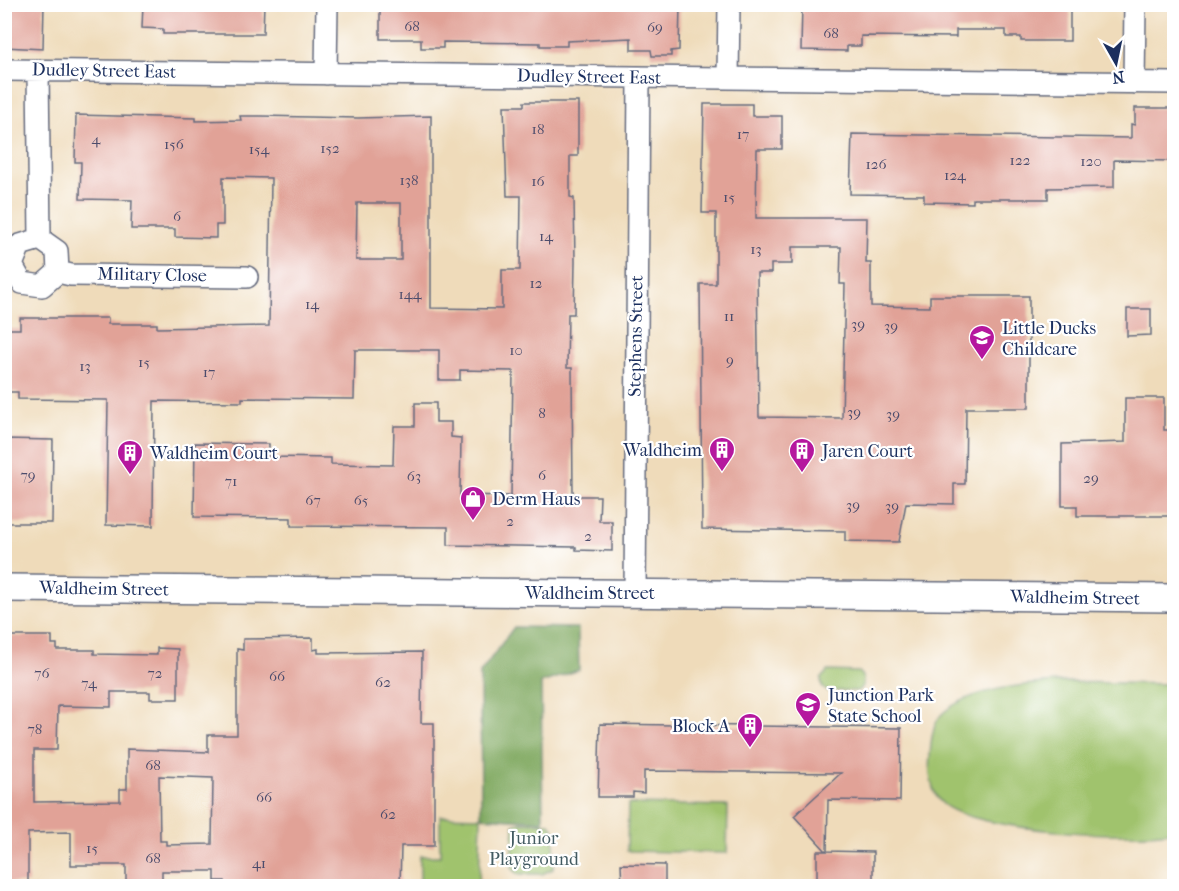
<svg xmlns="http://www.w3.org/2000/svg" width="1179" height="891" font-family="'IM FELL French Canon',serif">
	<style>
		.green { fill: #a0c36d; stroke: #5e7966; stroke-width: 1.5 }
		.forest { fill: #80a960; stroke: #4e6c5f; stroke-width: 1.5 }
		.building { fill: #e1a297; fill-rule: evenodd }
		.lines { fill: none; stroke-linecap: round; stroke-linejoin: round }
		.minor-casing { stroke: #656b7e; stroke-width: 24 }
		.tertiary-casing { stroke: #656b7e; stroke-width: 30 }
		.minor { stroke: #fff; stroke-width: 21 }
		.tertiary { stroke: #fff; stroke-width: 27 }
		.labels { text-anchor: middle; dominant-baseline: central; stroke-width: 4.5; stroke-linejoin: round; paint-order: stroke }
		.number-label { font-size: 15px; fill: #4c4c6c }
		.street-label { font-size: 18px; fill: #1b2f5e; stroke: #fff }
		.poi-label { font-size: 18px; fill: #1b2f5e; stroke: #fff; text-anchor: start }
		.park-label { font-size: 18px; fill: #435b62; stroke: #fff }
	</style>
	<rect width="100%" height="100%" fill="#fff"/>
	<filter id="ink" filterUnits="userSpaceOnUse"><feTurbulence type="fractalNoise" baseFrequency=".0167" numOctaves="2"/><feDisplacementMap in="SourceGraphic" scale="12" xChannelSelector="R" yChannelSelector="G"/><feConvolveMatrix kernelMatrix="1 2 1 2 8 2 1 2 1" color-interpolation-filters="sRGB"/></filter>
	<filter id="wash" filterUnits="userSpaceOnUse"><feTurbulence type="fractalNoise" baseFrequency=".008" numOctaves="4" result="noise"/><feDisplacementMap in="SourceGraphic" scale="24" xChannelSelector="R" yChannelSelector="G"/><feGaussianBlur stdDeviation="1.35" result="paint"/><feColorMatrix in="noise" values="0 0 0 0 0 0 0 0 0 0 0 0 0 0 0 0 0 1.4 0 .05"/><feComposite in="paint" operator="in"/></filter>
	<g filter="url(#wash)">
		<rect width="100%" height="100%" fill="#efdbba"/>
		<!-- green -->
		<path class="green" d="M828 671 859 672 863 678V686L858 691H827L822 687 821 678Z
			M1061 682 1174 684V831C1135 840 971 831 942 803 931 794 928 769 930 756 931 742 932 723 943 713 971 688 1026 684 1061 682Z
			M628 804 728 806 727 853 627 851Z
			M440 816 481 817 479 886H420V856H440Z
			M520 822 550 823 555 832 553 869 542 874H517L512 867 514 825Z"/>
		<!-- forest -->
		<path class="forest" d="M514 627 578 628 579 670 541 683 543 821 481 817 480 673Z"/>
		<g id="blocks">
			<!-- building -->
			<path class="building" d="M4 4H44L43 49 4 47Z
				M143 4H264L263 34H163V29L142 28Z
				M380 4H680L679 50 671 51V56H652L651 50H631V38L567 41V46H540V43L443 42V48H421V39H380Z
				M802 4H1070V41H1021V37H1006V30H956V37L861 36V46H847V51L801 50Z
				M524 102H578V156H570V197L574 198 575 262 574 314H568L567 368H572L573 496H600L599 521H612V551L576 550V547L448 545V527L291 526V518L194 517 195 443 269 444V457L331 458V464L393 465 394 426H415V403H436V422H451V437L461 438 460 495 511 496 513 371 460 370V380H439V350H355L354 399 242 398V402L154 401 153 526 106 525 108 400 18 399V392H6V329H20V318H108V324H157V328L269 326 271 178 223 177V225H216V238L175 237V229H131L132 200 80 199 81 162H75L76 115 196 118V121L241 120 240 116H261L358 118 431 116V308L502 309V270H520L521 196H507L504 106H524ZM357 203H401V260H356Z
				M704 104H752V116H782V149H757L756 218H867L866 263H871V306L930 307V296H1029V408H966L965 484H954V504L906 503 899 542 845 541V531L702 529 700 284H716V213H702ZM792 247H841L840 284H845L842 418 759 417 757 273H771V264H792Z
				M1135 108H1174V161L1114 160V187L1048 188V199H973V203L924 202V195L850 194 852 134 1131 138V124L1135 125Z
				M1127 309H1151V335L1127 336Z
				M1125 398H1164V430H1174V516H1077V506H1062V444L1125 442Z
				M4 439 53 440 52 523H4Z
				M4 636H52V644H57V650H94V654L157 655V648L178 649V699H150V692H111V707L58 706 57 750H34V802L120 801V789H127V749L208 752V735H237V649L243 650V639L313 638V650L318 649V653L422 652 421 723H434V846H401L400 886H225V881H215V871H162V886H126V865H71V832L28 833V883H4ZM159 776 213 778 212 844 166 845V841H160Z
				M600 724 901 728 900 801 828 800 827 851 873 852V886H817V851H826L794 816 841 773 644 771V793L633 792V797H598Z
				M621 864 665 865V886H622Z"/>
		</g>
	</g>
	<g filter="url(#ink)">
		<use href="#blocks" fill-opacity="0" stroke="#656b7e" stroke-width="1.5"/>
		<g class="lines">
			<defs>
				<path id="minor" d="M4 70 1174 83
					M38 71 40 239
					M326 74 327 4
					M728 78 729 4
					M1134 83 1135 4
					M40 239 57 251 58 272 42 286 22 283 12 265 20 245Z
					M58 272 71 275 247 277
					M635 594 639 78"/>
				<path id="tertiary" d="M4 588 1174 598"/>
			</defs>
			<!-- minor casing -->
			<use href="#minor" class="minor-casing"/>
			<!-- tertiary casing -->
			<use href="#tertiary" class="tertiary-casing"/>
			<!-- minor -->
			<use href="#minor" class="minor"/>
			<!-- tertiary -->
			<use href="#tertiary" class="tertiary"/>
		</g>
	</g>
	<!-- icons -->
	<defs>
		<symbol id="school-pin" viewBox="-11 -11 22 30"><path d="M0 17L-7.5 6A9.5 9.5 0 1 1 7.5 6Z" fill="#b5179e" stroke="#fff"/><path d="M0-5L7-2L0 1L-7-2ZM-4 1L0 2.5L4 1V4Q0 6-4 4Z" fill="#fff"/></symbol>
		<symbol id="building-pin" viewBox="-11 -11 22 30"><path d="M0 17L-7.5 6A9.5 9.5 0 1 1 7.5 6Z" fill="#b5179e" stroke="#fff"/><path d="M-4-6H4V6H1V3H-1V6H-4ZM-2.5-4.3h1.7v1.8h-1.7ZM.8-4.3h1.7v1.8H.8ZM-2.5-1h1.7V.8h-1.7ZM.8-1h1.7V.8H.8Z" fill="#fff"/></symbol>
		<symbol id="shop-pin" viewBox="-11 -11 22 30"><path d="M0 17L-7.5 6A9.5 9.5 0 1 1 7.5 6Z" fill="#b5179e" stroke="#fff"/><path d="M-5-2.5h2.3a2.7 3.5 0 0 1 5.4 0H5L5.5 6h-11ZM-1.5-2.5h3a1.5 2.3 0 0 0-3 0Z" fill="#fff"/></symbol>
	</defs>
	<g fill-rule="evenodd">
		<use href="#school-pin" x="967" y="323" width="30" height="40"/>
		<use href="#building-pin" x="707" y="435" width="30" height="40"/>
		<use href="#building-pin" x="787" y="436" width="30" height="40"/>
		<use href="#building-pin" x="115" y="438" width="30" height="40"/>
		<use href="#shop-pin" x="458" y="484" width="30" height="40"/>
		<use href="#school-pin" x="793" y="690" width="30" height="40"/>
		<use href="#building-pin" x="735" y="711" width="30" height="40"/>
	</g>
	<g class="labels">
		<!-- number labels -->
		<g class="number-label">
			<text x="412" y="26">68</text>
			<text x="655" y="27">69</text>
			<text x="831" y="33">68</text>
			<text x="538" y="129">18</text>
			<text x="743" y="134">17</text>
			<text x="96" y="139">4</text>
			<text x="174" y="144">156</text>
			<text x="330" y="148">152</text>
			<text x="259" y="149">154</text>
			<text x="1020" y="160">122</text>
			<text x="1091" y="161">120</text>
			<text x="876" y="164">126</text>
			<text x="955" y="175">124</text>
			<text x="409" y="180">138</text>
			<text x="538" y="181">16</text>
			<text x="729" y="197">15</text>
			<text x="177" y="216">6</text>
			<text x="546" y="236">14</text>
			<text x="756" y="249">13</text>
			<text x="536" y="283">12</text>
			<text x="410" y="294">144</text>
			<text x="312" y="304">14</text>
			<text x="729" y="316">11</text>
			<text x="858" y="324">39</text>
			<text x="891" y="326">39</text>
			<text x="516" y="350">10</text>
			<text x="730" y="360">9</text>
			<text x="144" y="362">15</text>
			<text x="85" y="366">13</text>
			<text x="209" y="372">17</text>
			<text x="854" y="412">39</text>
			<text x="542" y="413">8</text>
			<text x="893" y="414">39</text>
			<text x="28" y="475">79</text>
			<text x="542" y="475">6</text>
			<text x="414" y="476">63</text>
			<text x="1091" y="478">29</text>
			<text x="231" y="481">71</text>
			<text x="313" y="500">67</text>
			<text x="361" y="500">65</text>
			<text x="853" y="505">39</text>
			<text x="892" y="506">39</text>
			<text x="510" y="521">2</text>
			<text x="588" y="536">2</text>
			<text x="42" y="673">76</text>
			<text x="155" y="673">72</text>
			<text x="277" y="676">66</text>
			<text x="383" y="682">62</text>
			<text x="89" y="683">74</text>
			<text x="35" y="729">78</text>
			<text x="153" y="765">68</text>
			<text x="264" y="797">66</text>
			<text x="388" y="814">62</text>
			<text x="92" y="848">15</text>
			<text x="153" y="858">68</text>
			<text x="259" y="863">41</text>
		</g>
		<!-- street labels -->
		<g class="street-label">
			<text transform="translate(104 71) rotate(1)">Dudley Street East</text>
			<text transform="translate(589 77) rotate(1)">Dudley Street East</text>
			<text transform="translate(152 275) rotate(1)">Military Close</text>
			<text transform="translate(636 336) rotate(-89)">Stephens Street</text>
			<text transform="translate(104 589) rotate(1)">Waldheim Street</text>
			<text x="590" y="593">Waldheim Street</text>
			<text transform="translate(1075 598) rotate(1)">Waldheim Street</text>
		</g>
		<!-- poi labels -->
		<g class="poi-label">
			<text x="1002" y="328">Little Ducks<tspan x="1002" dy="21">Childcare</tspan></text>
			<text x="702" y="450" text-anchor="end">Waldheim</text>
			<text x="822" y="451">Jaren Court</text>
			<text x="150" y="453">Waldheim Court</text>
			<text x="492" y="499">Derm Haus</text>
			<text x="828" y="695">Junction Park<tspan x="828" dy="21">State School</tspan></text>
			<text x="730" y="726" text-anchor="end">Block A</text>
		</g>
		<!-- park labels -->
		<g class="park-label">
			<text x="534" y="838">Junior<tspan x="534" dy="21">Playground</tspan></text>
		</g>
	</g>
	<!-- margin -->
	<rect width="1179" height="891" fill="none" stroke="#fff" stroke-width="24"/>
	<!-- north arrow -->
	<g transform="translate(1116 63) rotate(171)" stroke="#ffffff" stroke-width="4.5" paint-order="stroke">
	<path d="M0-4.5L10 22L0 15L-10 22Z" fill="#1b2f5e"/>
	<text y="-9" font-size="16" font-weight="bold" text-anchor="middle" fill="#1b2f5e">N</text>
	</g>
</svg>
